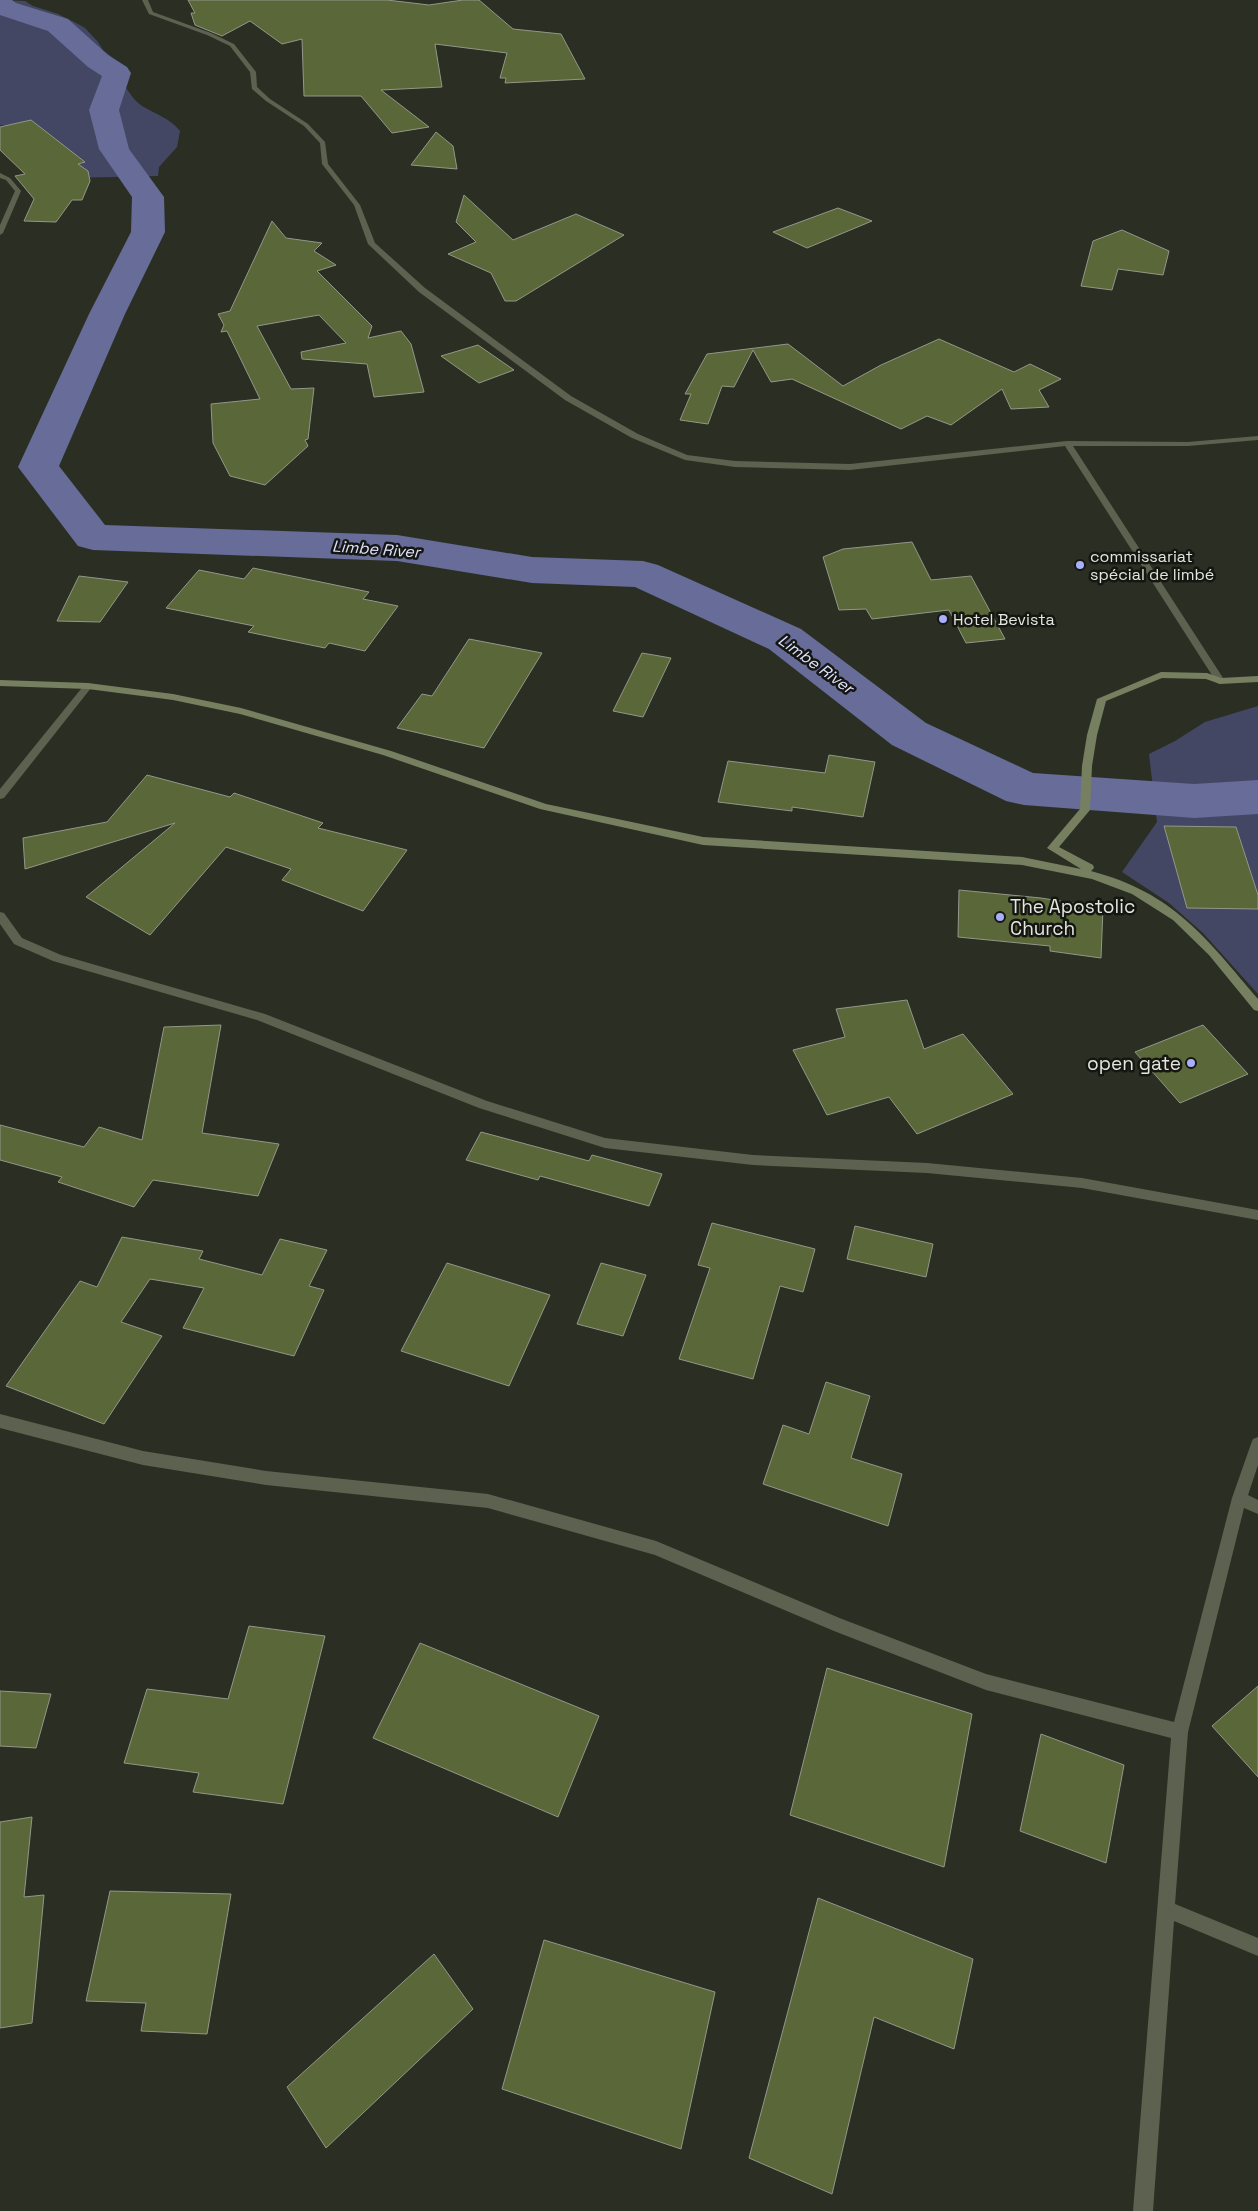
<svg xmlns="http://www.w3.org/2000/svg" width="1258" height="2211" font-family="'Space Grotesk',sans-serif">
	<style>
		.green { fill: #444763 }
		.lines { fill: none; stroke-linecap: round; stroke-linejoin: round }
		.river { fill: #676c99; fill-rule: evenodd }
		.building { fill: #5a6739; stroke: #939789 }
		.street { fill: #5c624f; fill-rule: evenodd }
		.secondary { fill: #768060; fill-rule: evenodd }
		.poi-dot { fill: #a8b0fc; stroke: #151611; stroke-width: 2 }
		.labels { text-anchor: middle; dominant-baseline: central; stroke-width: 5; stroke-linejoin: round; paint-order: stroke }
		.far-water-label { font-size: 16px; font-style: italic; fill: #dde1fe; stroke: #151611 }
		.far-poi-label { font-size: 16px; fill: #e3e6de; stroke: #151611; text-anchor: start }
		.poi-label { font-size: 19px; fill: #e3e6de; stroke: #151611; text-anchor: start }
	</style>
	<rect width="100%" height="100%" fill="#2b2f23"/>
	<!-- green -->
	<path class="green" d="M0 0 25 1 33 6 58 14 78 24 85 28 98 42 103 50 123 66 119 77C126 86 131 99 142 106 155 114 170 118 180 131L177 147 159 167 158 176 66 178 21 127 0 125Z
		M1258 706V994L1203 933 1169 903 1122 872 1157 822 1149 754 1175 741 1205 722Z"/>
	<g class="lines">
		<!-- river -->
		<path class="river" d="M0 0H12L16 3 68 19 108 55 127 67 131 73 119 110 129 149 164 197 165 232 125 314 59 466 105 525 397 535 532 557 643 561 658 565 801 629 926 723 1033 773 1194 784 1258 780V814L1194 818 1024 805 1006 801 892 745 769 649 635 587 532 583 397 561 93 550 78 546 18 467 89 314 131 232 132 197 99 149 89 110 102 76 88 67 48 31 0 15Z"/>
	</g>
	<!-- building -->
	<path class="building" d="M188 0H387L429 5 463 0H479L513 29 561 34 585 79 505 83 506 78H500L507 53 435 44 442 87 381 90 429 127 392 133 361 96H304L302 39 282 44 250 21 222 36 195 25 191 13H195Z
		M31 120 85 162 78 164 88 171 90 181 82 200H72L56 222 24 221 34 199 15 176 25 174 0 150V127Z
		M436 132 453 146 457 169 411 165Z
		M464 195 513 240 576 214 624 235 516 301H505L491 273 448 254 476 242 456 222Z
		M838 208 872 221 807 248 773 232Z
		M272 221 286 238 322 243 314 251 336 265 317 271 372 326 368 338 401 331 411 344 424 392 374 397 367 364 302 359 301 352 346 343 319 315 257 326 291 389 314 388 308 439 305 440 308 446 265 485 230 476 213 443 211 404 260 399 227 331 221 332 224 325 218 314 230 311Z
		M1122 230 1169 251 1163 275 1118 269 1112 290 1081 286 1093 241Z
		M939 339 1014 372 1030 364 1061 379 1039 390 1049 407 1011 409 1002 389 951 425 927 416 901 429 792 379 771 382 753 350 734 387 722 386 708 424 680 420 691 394H685L707 354 788 344 843 386 881 365Z
		M478 345 514 370 479 383 441 356Z
		M912 542 931 580 971 576 1005 639 966 643 949 610 872 619 866 609 839 610 823 557 843 549Z
		M253 568 369 592 363 599 398 606 365 651 329 643 325 648 248 632 254 626 166 608 199 570 244 579Z
		M79 576 128 582 100 622 57 621Z
		M469 639 542 653 484 748 397 728 422 694 432 696Z
		M642 653 671 658 643 717 613 711Z
		M829 755 875 762 863 817 792 807V811L718 802 728 761 825 773Z
		M147 775 230 797 234 793 323 823 318 828 407 850 363 911 282 880 291 869 226 847 150 935 86 897 175 823 25 869 23 838 107 822Z
		M1164 826 1236 827 1258 895V909L1187 908Z
		M959 890 1041 898 1103 908 1101 958 1050 951V946L958 937Z
		M907 1000 924 1049 963 1034 1013 1094 917 1134 889 1097 827 1115 793 1050 845 1037 836 1009Z
		M221 1025 202 1133 279 1144 258 1196 153 1180 134 1207 58 1182 62 1177 0 1160V1125L84 1147 99 1127 142 1140 164 1027Z
		M1203 1025 1248 1074 1180 1103 1135 1052Z
		M481 1132 589 1161 592 1155 662 1174 649 1206 540 1176 538 1180 466 1160Z
		M712 1223 815 1249 803 1292 780 1286 753 1379 679 1359 710 1268 698 1265Z
		M855 1226 933 1244 926 1277 847 1259Z
		M122 1237 203 1251 199 1259 262 1275 280 1239 327 1250 309 1286 324 1290 294 1356 183 1328 204 1288 150 1279 121 1322 162 1336 104 1424 6 1386 80 1281 97 1287Z
		M447 1263 550 1295 509 1386 401 1351Z
		M601 1263 646 1275 623 1336 577 1324Z
		M826 1382 870 1396 851 1458 902 1474 888 1526 763 1484 783 1425 809 1434Z
		M249 1626 325 1636 283 1804 193 1792 199 1773 124 1763 147 1689 228 1699Z
		M420 1643 599 1716 558 1817 373 1738Z
		M827 1668 972 1714 944 1867 790 1815Z
		M1258 1686V1777L1212 1726Z
		M0 1691 51 1694 36 1748 0 1746Z
		M1041 1734 1124 1765 1106 1863 1020 1831Z
		M32 1817 24 1897 44 1895 32 2023 0 2028V1822Z
		M110 1891 231 1894 207 2034 141 2031 146 2003 86 2001Z
		M818 1898 973 1959 954 2049 874 2017 832 2194 749 2158Z
		M544 1940 715 1992 681 2149 502 2089Z
		M434 1954 473 2009 326 2148 287 2087Z"/>
	<g class="lines">
		<!-- street -->
		<path class="street" d="M142 0H148L153 12 211 33 234 44 256 72 257 87 270 99 308 124 325 142 328 164 360 205 375 243 425 288 571 396 638 434 687 455 735 461 850 464 1067 441 1188 442 1258 436V440L1188 446H1073L1225 681 1220 684 1217 683 1065 446 850 470 735 467 685 460 632 438 565 400 419 292 368 244 354 205 322 164 320 143 304 126 266 101 252 89 250 72 230 46 207 35 149 14Z
			M0 173 10 178 21 191 3 233 0 235V225L15 191 6 180 0 178Z
			M88 683 93 686 91 688 4 798 0 799V789L85 684Z
			M0 912 4 913 22 938 61 955 265 1014 487 1101 605 1138 753 1155 927 1163 1082 1178 1258 1210V1220L1082 1188 927 1173 753 1165 605 1148 479 1108 257 1020 53 961 14 944 0 924Z
			M0 1414 143 1451 266 1471 488 1494 656 1541 842 1619 986 1674 1174 1722 1232 1498 1251 1444 1253 1439 1258 1437V1465L1248 1495 1258 1500V1514L1244 1508 1188 1732 1175 1904 1258 1938V1956L1174 1921 1153 2211H1133L1171 1738 986 1690 834 1631 655 1555 488 1508 266 1485 143 1465 0 1428Z"/>
		<!-- secondary -->
		<path class="secondary" d="M1161 672 1207 673 1221 678 1258 676V682L1220 684 1206 679 1162 678 1106 701 1097 735 1092 766 1090 810 1059 847 1093 865 1094 868 1091 871C1174 893 1206 938 1258 999V1011L1254 1010 1209 955 1173 920 1132 894 1092 879 1022 865 703 845 540 809 383 755 240 714 173 700 88 689 0 686V680L88 683 173 694 241 708 391 751 546 804 703 837 1022 857 1081 869 1047 848 1080 809 1082 766 1087 735 1097 699Z"/>
	</g>
	<!-- markers -->
	<g class="poi-dot">
		<circle cx="1080" cy="565" r="5"/>
		<circle cx="943" cy="619" r="5"/>
		<circle cx="1000" cy="917" r="5"/>
		<circle cx="1191" cy="1063" r="5"/>
	</g>
	<g class="labels">
		<!-- far-water labels -->
		<g class="far-water-label">
			<text transform="translate(376 549) rotate(4)">Limbe River</text>
			<text transform="translate(816 664) rotate(36)">Limbe River</text>
		</g>
		<!-- far-poi labels -->
		<g class="far-poi-label">
			<text x="1090" y="556">commissariat<tspan x="1090" dy="18">spécial de limbé</tspan></text>
			<text x="953" y="619">Hotel Bevista</text>
		</g>
		<!-- poi labels -->
		<g class="poi-label">
			<text x="1010" y="906">The Apostolic<tspan x="1010" dy="22">Church</tspan></text>
			<text x="1181" y="1063" text-anchor="end">open gate</text>
		</g>
	</g>
</svg>
